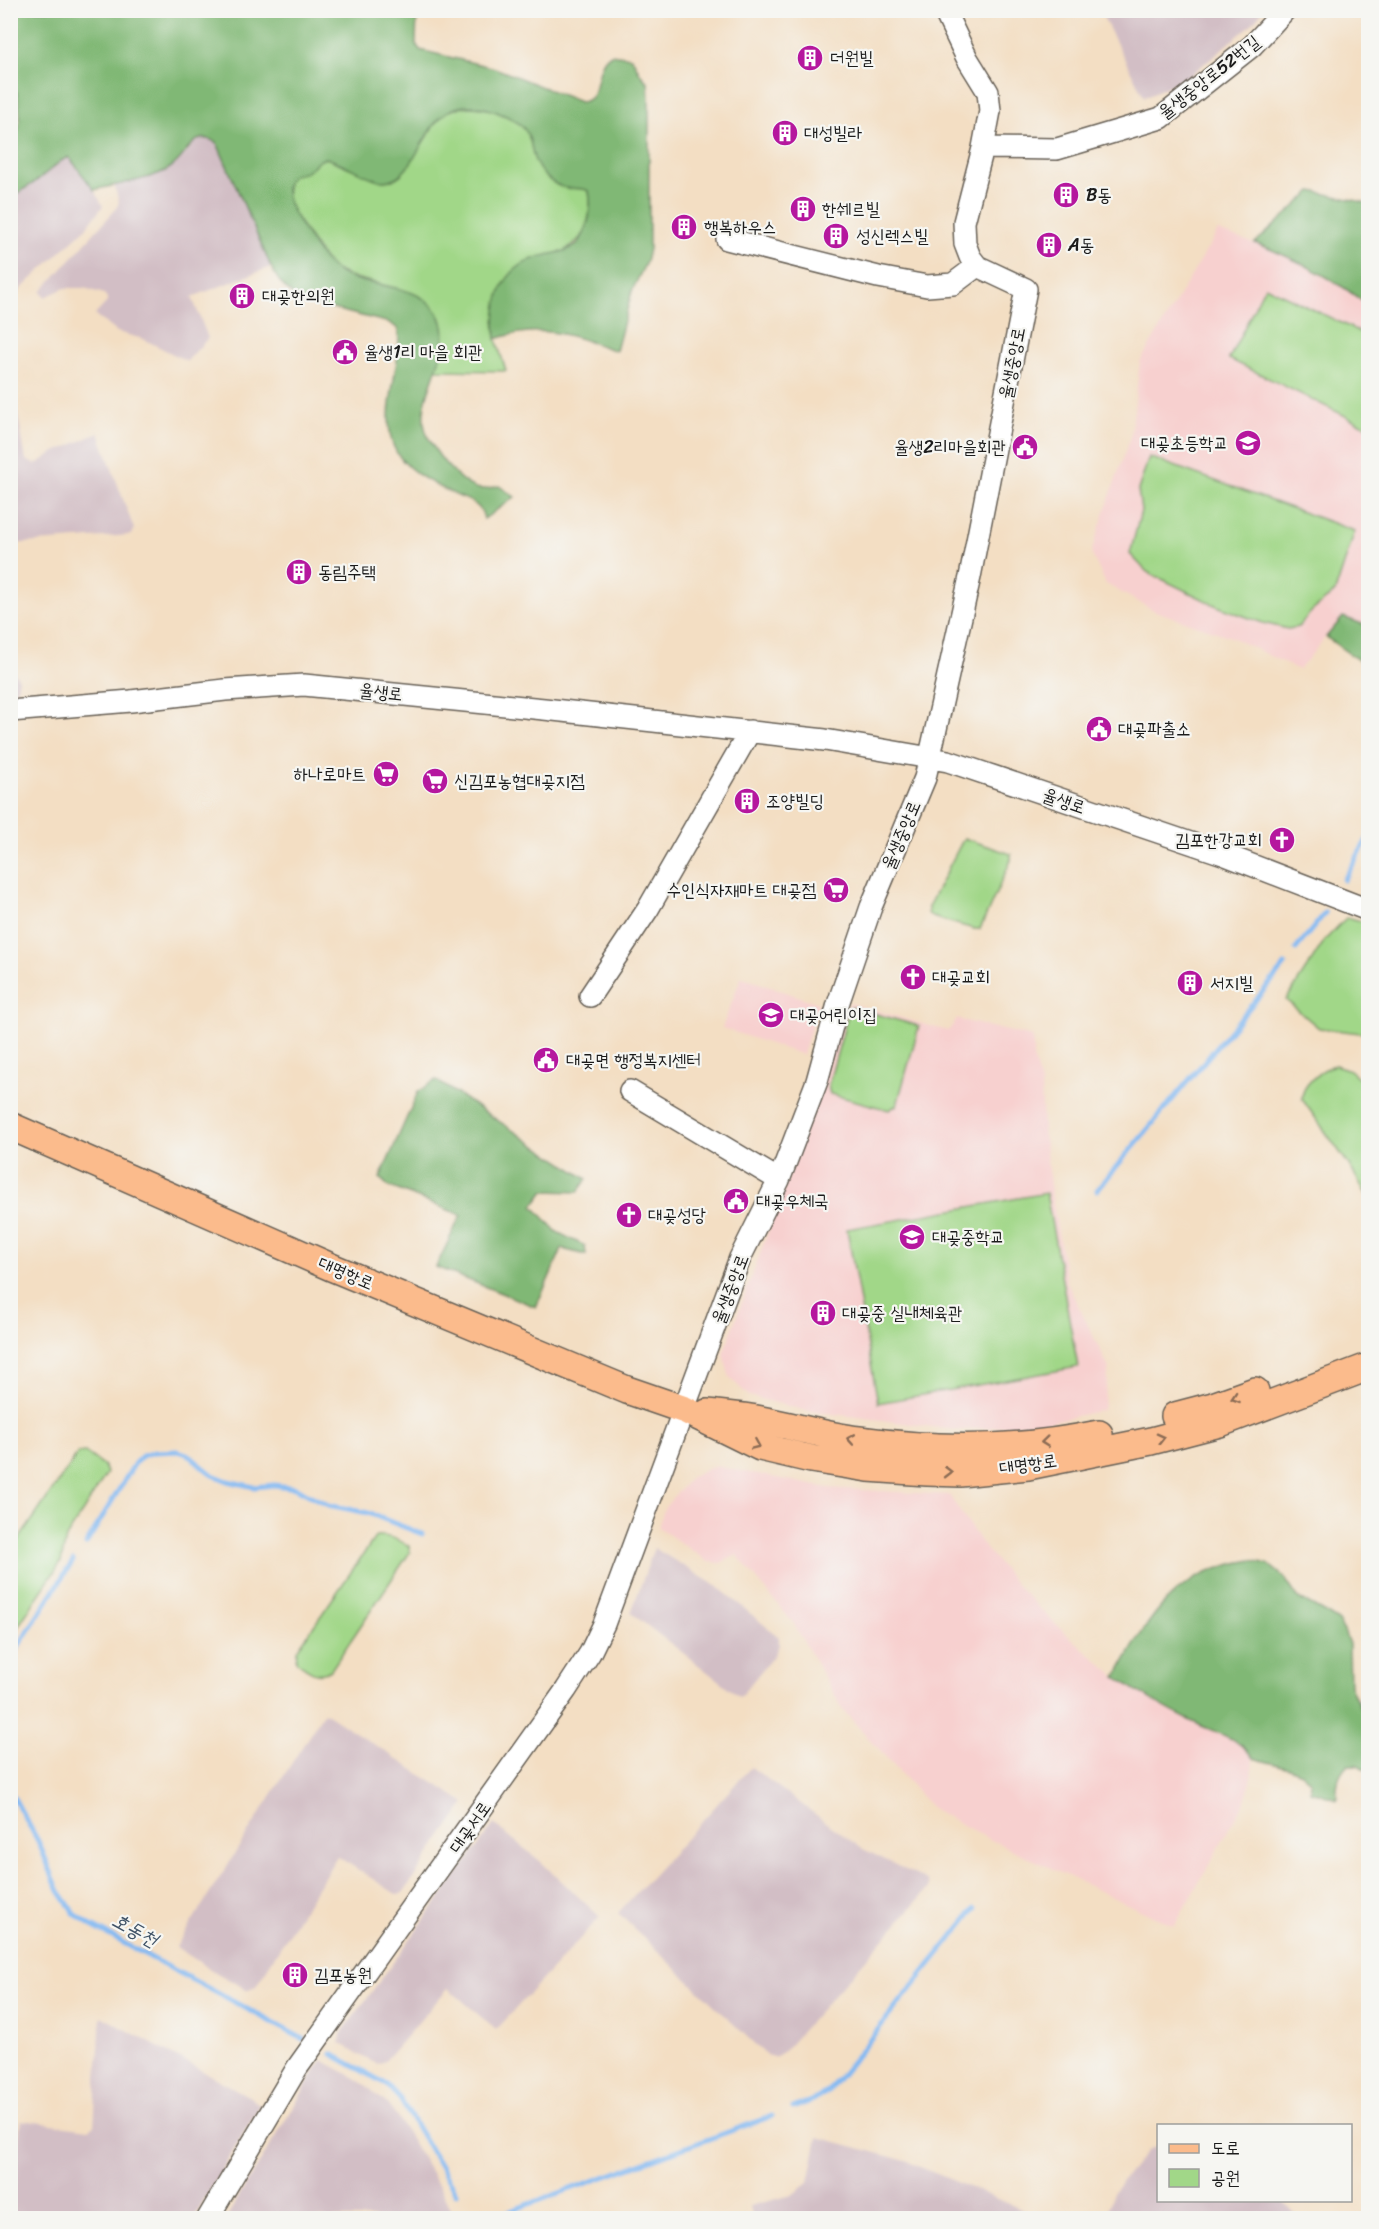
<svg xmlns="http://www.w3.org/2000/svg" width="1379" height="2229" font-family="Sriracha,'Poor Story',sans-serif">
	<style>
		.built { fill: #f7d0cf }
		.industrial { fill: #d2bec5 }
		.green { fill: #a1d788; stroke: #5e7a52; stroke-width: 1.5 }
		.forest { fill: #80b874; stroke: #4e6a48; stroke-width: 1.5 }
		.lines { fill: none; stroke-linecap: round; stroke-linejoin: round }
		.stream { stroke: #83b9f2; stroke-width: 5 }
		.minor-casing { stroke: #676056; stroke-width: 24 }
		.major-casing { stroke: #676056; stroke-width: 30 }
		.minor { stroke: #fff; stroke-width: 21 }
		.major { stroke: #fbbb8c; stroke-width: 27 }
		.oneway { stroke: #8c6c54 }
		.labels { text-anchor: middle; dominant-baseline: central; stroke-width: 4.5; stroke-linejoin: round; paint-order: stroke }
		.poi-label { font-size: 18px; fill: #1c1c1c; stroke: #f6f6f2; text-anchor: start }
		.street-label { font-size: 18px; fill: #1c1c1c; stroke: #f6f6f2 }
		.water-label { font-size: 20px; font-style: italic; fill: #405367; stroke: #f6f6f2 }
	</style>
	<rect width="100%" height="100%" fill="#f6f6f2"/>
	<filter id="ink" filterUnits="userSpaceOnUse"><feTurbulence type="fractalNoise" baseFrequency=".0167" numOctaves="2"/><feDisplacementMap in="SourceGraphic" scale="12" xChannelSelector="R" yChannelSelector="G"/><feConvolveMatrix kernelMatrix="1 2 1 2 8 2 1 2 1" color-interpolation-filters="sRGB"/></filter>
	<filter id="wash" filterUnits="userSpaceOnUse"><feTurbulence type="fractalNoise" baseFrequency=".008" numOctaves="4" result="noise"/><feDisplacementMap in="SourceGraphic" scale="24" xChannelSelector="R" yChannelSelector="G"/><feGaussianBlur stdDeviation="1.35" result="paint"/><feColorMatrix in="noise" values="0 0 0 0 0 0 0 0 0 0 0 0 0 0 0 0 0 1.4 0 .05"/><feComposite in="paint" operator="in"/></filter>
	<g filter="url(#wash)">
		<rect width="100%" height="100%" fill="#f3dec3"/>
		<!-- built -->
		<path class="built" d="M1218 231 1279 252 1355 294 1368 306V626L1342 617 1299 670 1231 637 1155 611 1106 584 1091 553 1131 434 1140 362Z
			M741 977 818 1003 803 1055 722 1028Z
			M849 1003 948 1031 957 1019 1033 1037V1058L1041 1083 1043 1128 1051 1192 1067 1283 1109 1368 1103 1410 1040 1424 957 1430 803 1410 749 1396 730 1378 723 1354 793 1164Z
			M715 1466 828 1488 949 1495 982 1544 1021 1590 1054 1623 1116 1677 1137 1692 1194 1723 1236 1741 1247 1750 1253 1758 1251 1781 1244 1803 1174 1926 987 1838 933 1809 843 1710 794 1624 737 1555 721 1563 708 1562 658 1527 665 1507 691 1477Z"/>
		<!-- industrial -->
		<path class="industrial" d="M1100 11H1263L1251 25 1188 77 1144 97Z
			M202 138H208L217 143 271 267 192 297 208 338 187 361 143 339 117 332 95 315 107 302V298L104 294 84 288H65L45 297 41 292 116 209 119 202 114 185 154 175 176 164 195 142Z
			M69 157 94 190 103 206 86 228 21 289 11 304V197L34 183 61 161Z
			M11 376 26 460 35 464 40 462 53 453 99 433 134 529 131 535 11 544Z
			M11 667 19 679 17 688 11 693Z
			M654 1548 718 1587 779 1637V1645L774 1655 740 1697 631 1613Z
			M1368 1691V1719L1356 1699Z
			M324 1712 465 1803 403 1893 396 1894 337 1856 256 1986 248 1990 213 1971 176 1947Z
			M751 1767 861 1848 928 1881 929 1888 783 2052 775 2057 766 2055 618 1913Z
			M494 1824 540 1861 600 1917 496 2030 448 1988 385 2061 377 2064 367 2059 340 2043 341 2034Z
			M101 2016 250 2097 260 2105 194 2218H11V2195L21 2120 89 2129 94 2126Z
			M322 2060 352 2076 370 2089 387 2104 401 2123 439 2186 453 2215 452 2218H226Z
			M818 2137 906 2161 1026 2211 1057 2218H753L750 2206 792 2195 809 2182Z
			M1158 2145V2200L1282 2201 1299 2218H1106L1113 2192 1148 2150Z"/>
		<!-- green -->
		<path class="green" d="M461 107C483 106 516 112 528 133 531 140 531 145 533 152 534 158 549 178 554 183 564 192 578 185 589 191 593 213 587 238 567 249L494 319 496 339 506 371 436 370 443 342 403 290 351 277 334 269 323 258 294 214 287 199V185L290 177C296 173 303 174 309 169 315 164 317 160 326 158L382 181 393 180 402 174 437 121 447 112Z
			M1265 286 1368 336V427L1229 359Z
			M1149 457 1355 531 1335 592 1311 612 1298 627 1288 629 1263 623 1217 606 1147 572 1130 554 1141 511 1138 490Z
			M964 838 1011 854V860L980 929H974L932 917 928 913V907Z
			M1347 917 1368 923V1034L1319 1028 1286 1000 1325 940Z
			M850 1007 919 1026 897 1105 889 1110 830 1094 828 1086Z
			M1335 1065 1350 1070 1368 1086V1197L1349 1165 1302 1099C1301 1085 1323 1068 1335 1065Z
			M1046 1193 1078 1367 878 1403 847 1229Z
			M85 1452 104 1466 107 1473 66 1538 61 1562 11 1637V1551L78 1453Z
			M376 1536C387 1535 400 1540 409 1546L410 1552 331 1670C317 1679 308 1669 296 1661L297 1650Z"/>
		<!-- forest -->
		<path class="forest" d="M11 10 417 11 416 44 420 50 495 68 580 102C604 101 591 66 611 54L631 57C638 66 638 75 648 82L649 98V249L646 262 632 291 616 351C571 335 543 323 496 339 492 300 501 267 542 256 553 253 569 252 577 244 589 231 592 208 589 191 580 186 576 190 567 188 559 187 550 181 544 175 523 153 542 132 506 116 418 74 431 176 385 181 374 182 340 161 326 158 316 160 313 169 304 173 300 174 295 173 291 177 290 178 287 183 287 184 283 197 293 212 299 222 309 238 320 259 335 270 365 291 416 279 438 313 459 348 416 392 425 428 428 441 437 453 445 463 454 473 467 488 481 489 488 490 493 486 499 486L515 497 484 519C483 515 482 510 478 507 473 501 464 499 458 496 435 485 402 470 393 445 380 409 403 365 398 329L390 323 309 303C290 296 280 285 271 267L217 143C192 127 188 157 170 168 151 180 117 184 94 190L69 157 61 161 34 183 11 197V149L19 127 20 114 17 93 11 80Z
			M1312 191 1368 203V306C1338 280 1293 258 1255 243Z
			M1343 617 1368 626V667L1326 637Z
			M436 1080 587 1179 578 1192 544 1191 533 1206 557 1232 585 1246 586 1255 562 1249 536 1307 436 1267 461 1215 388 1186 380 1178 418 1092Z
			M1252 1560 1268 1564 1284 1577 1298 1598 1327 1614 1338 1621 1344 1631 1349 1644 1350 1685 1360 1708 1368 1719V1771L1358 1765H1348C1338 1775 1336 1785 1337 1799L1310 1791 1311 1782 1301 1773 1289 1768 1253 1758C1239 1737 1215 1733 1193 1722 1166 1709 1140 1694 1116 1677 1151 1614 1174 1572 1252 1560Z"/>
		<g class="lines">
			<!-- stream -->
			<path class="stream" d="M1344 880 1368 838
				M1296 949 1325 913
				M1097 1190 1285 965
				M86 1544 135 1463 142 1456 154 1452 178 1451 187 1454 213 1475 228 1481 254 1487 274 1485 296 1488 328 1505 368 1513 422 1534
				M10 1659 73 1561
				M10 1791 38 1841 59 1891 75 1914 90 1925 303 2039
				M332 2054 386 2084 400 2099 456 2193
				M793 2108 818 2098 830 2089 975 1909
				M491 2218 772 2116"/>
		</g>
	</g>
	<g filter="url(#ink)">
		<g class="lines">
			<defs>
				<path id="minor" d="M983 148 1057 149 1161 118 1252 46 1285 10
					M727 239 878 277 927 286 953 284 977 266
					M10 711 131 701 225 690 304 685 544 709 825 740 948 761 1223 854 1368 910
					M590 996 648 909 750 731
					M630 1091 779 1180
					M208 2218 297 2068 566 1690 590 1653 604 1624 740 1258 779 1180 817 1081 838 1004 871 907 925 778 970 577 1026 289 977 266 970 257 965 244 964 222 983 148 990 111 988 92 967 58 944 10"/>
				<path id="major" d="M10 1126 331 1267 627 1390 685 1410 760 1447 811 1459 868 1468 927 1472 960 1473 1028 1466 1151 1441 1220 1423 1368 1367
					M707 1413C725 1415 743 1416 761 1420 794 1426 826 1436 859 1440 938 1451 1022 1450 1099 1434
					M1175 1416 1213 1406 1255 1391"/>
			</defs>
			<!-- minor casing -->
			<use href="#minor" class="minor-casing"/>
			<!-- major casing -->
			<use href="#major" class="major-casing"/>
			<!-- minor -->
			<use href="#minor" class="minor"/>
			<!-- major -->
			<use href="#major" class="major"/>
		</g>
		<!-- one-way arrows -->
		<defs><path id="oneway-chevron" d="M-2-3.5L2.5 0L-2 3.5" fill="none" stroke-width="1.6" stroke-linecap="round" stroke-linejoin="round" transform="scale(1.5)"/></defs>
		<g class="oneway">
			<use href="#oneway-chevron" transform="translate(1235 1398) rotate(161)"/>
			<use href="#oneway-chevron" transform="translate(1161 1438) rotate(-14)"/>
			<use href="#oneway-chevron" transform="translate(851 1439) rotate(-170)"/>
			<use href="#oneway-chevron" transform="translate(1045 1442) rotate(174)"/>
			<use href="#oneway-chevron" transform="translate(756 1445) rotate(23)"/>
			<use href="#oneway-chevron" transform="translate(948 1472)"/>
		</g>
	</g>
	<!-- icons -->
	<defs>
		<symbol id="building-disc" viewBox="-11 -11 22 22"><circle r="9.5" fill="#b5179e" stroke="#f6f6f2"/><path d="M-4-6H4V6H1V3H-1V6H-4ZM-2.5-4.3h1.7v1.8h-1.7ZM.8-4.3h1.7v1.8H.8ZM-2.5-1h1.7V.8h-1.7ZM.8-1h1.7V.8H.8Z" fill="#fff"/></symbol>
		<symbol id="civic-disc" viewBox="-11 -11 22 22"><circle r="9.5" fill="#b5179e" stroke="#f6f6f2"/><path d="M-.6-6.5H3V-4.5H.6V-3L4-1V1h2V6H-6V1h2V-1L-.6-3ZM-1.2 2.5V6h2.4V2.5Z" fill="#fff"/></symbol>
		<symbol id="school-disc" viewBox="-11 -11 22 22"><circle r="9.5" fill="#b5179e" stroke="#f6f6f2"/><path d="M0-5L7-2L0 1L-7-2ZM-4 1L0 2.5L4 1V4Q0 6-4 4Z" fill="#fff"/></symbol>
		<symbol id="supermarket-disc" viewBox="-11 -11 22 22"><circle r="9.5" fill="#b5179e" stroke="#f6f6f2"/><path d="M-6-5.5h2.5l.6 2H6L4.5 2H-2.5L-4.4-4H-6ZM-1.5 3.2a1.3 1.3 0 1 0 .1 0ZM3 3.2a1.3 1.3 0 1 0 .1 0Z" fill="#fff"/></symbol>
		<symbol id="church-disc" viewBox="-11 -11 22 22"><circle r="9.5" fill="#b5179e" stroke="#f6f6f2"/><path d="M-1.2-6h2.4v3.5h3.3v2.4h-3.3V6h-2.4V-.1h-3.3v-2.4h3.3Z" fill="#fff"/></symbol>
	</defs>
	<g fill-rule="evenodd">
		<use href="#building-disc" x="795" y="43" width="30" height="30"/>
		<use href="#building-disc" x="770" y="118" width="30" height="30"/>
		<use href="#building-disc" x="1051" y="180" width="30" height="30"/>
		<use href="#building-disc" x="788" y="194" width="30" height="30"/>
		<use href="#building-disc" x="669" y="212" width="30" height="30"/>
		<use href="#building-disc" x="821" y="221" width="30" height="30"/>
		<use href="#building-disc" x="1034" y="230" width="30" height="30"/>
		<use href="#building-disc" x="227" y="281" width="30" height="30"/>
		<use href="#civic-disc" x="330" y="337" width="30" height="30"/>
		<use href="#school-disc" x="1233" y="428" width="30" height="30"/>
		<use href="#civic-disc" x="1010" y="432" width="30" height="30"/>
		<use href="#building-disc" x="284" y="557" width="30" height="30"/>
		<use href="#civic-disc" x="1084" y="714" width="30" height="30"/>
		<use href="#supermarket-disc" x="371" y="759" width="30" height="30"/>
		<use href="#supermarket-disc" x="420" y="766" width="30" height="30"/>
		<use href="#building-disc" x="732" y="786" width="30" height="30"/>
		<use href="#church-disc" x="1267" y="825" width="30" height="30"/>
		<use href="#supermarket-disc" x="821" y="875" width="30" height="30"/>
		<use href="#church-disc" x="898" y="962" width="30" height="30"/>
		<use href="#building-disc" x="1175" y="968" width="30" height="30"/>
		<use href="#school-disc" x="756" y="1000" width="30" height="30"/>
		<use href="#civic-disc" x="531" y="1045" width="30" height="30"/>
		<use href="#civic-disc" x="721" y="1186" width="30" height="30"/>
		<use href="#church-disc" x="614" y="1200" width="30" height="30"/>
		<use href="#school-disc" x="897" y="1222" width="30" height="30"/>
		<use href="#building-disc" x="808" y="1298" width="30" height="30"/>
		<use href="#building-disc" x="280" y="1960" width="30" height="30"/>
	</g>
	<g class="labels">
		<!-- poi labels -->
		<g class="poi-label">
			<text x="830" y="58">더원빌</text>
			<text x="804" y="133">대성빌라</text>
			<text x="1086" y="195">B동</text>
			<text x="822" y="209">한쉐르빌</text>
			<text x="704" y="227">행복하우스</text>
			<text x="856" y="236">성신렉스빌</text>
			<text x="1068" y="245">A동</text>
			<text x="262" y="296">대곶한의원</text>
			<text x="364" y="352">율생1리 마을 회관</text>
			<text x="1228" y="443" text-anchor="end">대곶초등학교</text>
			<text x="1006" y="447" text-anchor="end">율생2리마을회관</text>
			<text x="318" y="572">동림주택</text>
			<text x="1118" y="729">대곶파출소</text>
			<text x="366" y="774" text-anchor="end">하나로마트</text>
			<text x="454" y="781">신김포농협대곶지점</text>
			<text x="766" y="801">조양빌딩</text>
			<text x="1262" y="840" text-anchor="end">김포한강교회</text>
			<text x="816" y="890" text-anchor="end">수인식자재마트 대곶점</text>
			<text x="932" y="977">대곶교회</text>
			<text x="1210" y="983">서지빌</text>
			<text x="790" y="1015">대곶어린이집</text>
			<text x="566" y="1060">대곶면 행정복지센터</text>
			<text x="756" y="1201">대곶우체국</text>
			<text x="648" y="1215">대곶성당</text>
			<text x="932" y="1237">대곶중학교</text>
			<text x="842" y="1313">대곶중 실내체육관</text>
			<text x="314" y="1975">김포농원</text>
		</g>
		<!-- street labels -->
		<g class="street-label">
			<text transform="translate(1209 77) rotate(-38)">율생중앙로52번길</text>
			<text transform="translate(1012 363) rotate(-79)">율생중앙로</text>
			<text transform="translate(381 692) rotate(6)">율생로</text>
			<text transform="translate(1064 801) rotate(19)">율생로</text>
			<text transform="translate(901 835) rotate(-67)">율생중앙로</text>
			<text transform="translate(346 1273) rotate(23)">대명항로</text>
			<text transform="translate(730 1289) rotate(-69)">율생중앙로</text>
			<text transform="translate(1028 1464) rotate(-8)">대명항로</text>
			<text transform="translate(470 1827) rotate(-55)">대곶서로</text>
		</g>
		<!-- water labels -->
		<g class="water-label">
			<text transform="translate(135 1930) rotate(29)">호동천</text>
		</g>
	</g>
	<!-- margin -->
	<rect width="1379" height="2229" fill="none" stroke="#f6f6f2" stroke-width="36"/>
	<!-- legend -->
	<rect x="1157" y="2124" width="195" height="78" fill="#f6f6f2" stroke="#9f9f9c" stroke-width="1.5"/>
	<rect x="1169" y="2144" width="30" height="9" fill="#fbbb8c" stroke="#9f9f9c" stroke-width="1.5"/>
	<text x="1211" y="2154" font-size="18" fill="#1c1c1c">도로</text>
	<rect x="1169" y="2169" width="30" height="18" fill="#a1d788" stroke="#9f9f9c" stroke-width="1.5"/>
	<text x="1211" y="2184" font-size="18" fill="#1c1c1c">공원</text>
</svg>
